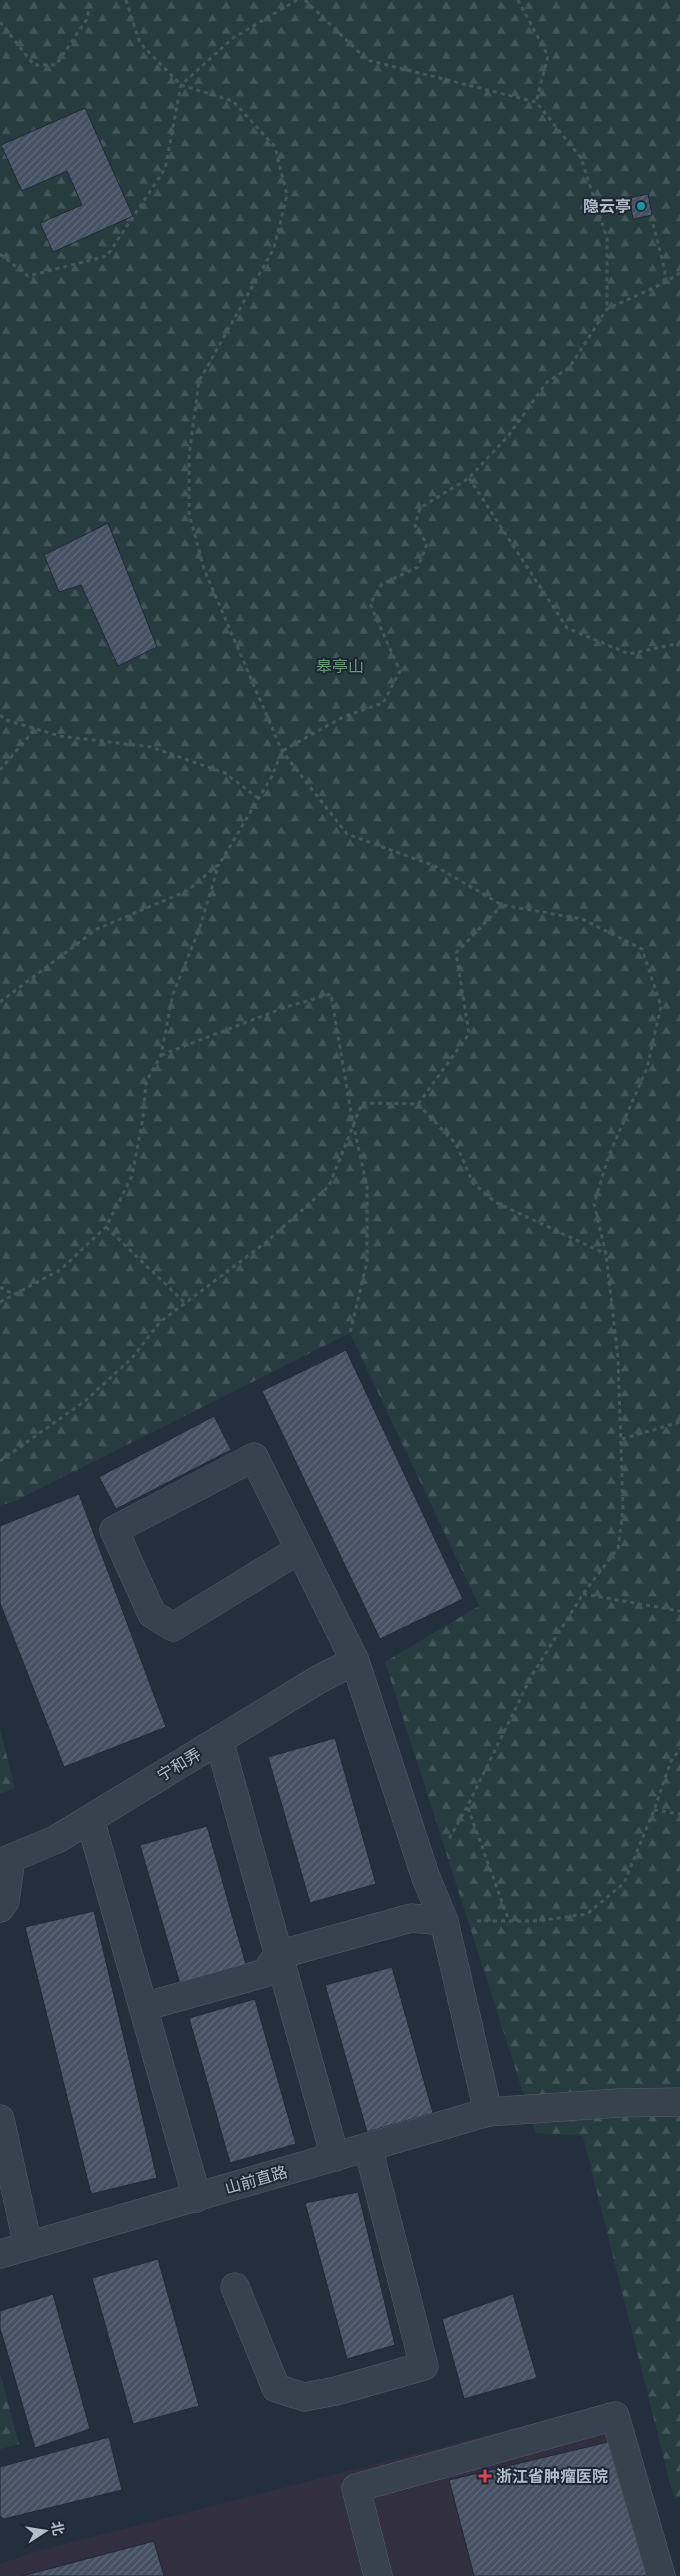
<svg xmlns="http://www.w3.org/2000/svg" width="680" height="2576" font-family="Cabin,'Noto Sans SC',sans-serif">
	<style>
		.medical { fill: #32303f }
		.forest { fill: url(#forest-firs) }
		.building { fill: url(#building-hatch); stroke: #1f2835 }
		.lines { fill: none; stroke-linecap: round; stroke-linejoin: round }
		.minor-casing { stroke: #565f6c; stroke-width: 29 }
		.path { stroke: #44595c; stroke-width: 3; stroke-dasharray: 4 4; stroke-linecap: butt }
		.minor { stroke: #38414e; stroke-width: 28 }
		.culture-dot { fill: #0f9aa8; stroke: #1d2633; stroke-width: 2 }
		.health-dot { fill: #e0444e; stroke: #1d2633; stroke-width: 2 }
		.labels { text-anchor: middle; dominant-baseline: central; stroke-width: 4; stroke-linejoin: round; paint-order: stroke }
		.poi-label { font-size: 16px; font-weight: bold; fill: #b4bcc9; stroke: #1d2633; text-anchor: end }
		.park-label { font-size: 16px; fill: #6b9a76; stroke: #1d2633 }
		.street-label { font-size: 16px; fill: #b4bcc9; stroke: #1d2633 }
	</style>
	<defs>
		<pattern id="forest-firs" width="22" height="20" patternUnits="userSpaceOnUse" patternTransform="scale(1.25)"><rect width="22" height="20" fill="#263c3f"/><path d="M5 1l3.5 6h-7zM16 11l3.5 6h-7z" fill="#435659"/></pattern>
		<pattern id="building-hatch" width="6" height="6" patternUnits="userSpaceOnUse" patternTransform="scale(1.25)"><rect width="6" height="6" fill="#455162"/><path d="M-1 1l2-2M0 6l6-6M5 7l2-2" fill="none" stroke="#5d6877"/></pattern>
	</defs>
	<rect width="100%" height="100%" fill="#242f3e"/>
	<!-- medical -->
	<path class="medical" d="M620 2401 674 2576H0V2564L34 2552Z"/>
	<!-- forest -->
	<path class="forest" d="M0 0H680V2497L674 2499 583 2136 536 2133 385 1662 479 1606 350 1333 13 1502 0 1505Z
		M0 1729 15 1788 0 1794Z
		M0 2373 19 2444 0 2449Z"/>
	<!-- building -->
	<path class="building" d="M85 108 133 216 53 252 40 223 82 205 67 171 22 191 1 145Z
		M648 194 652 215 633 219 629 198Z
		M108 523 157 647 118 666 81 585 59 592 44 555Z
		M346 1350 463 1599 380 1639 262 1391Z
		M214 1416 231 1450 116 1509 99 1477Z
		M79 1494 166 1727 64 1767 0 1603V1526Z
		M335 1738 376 1884 310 1903 268 1757Z
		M207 1826 248 1972 182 1991 140 1845Z
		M94 1911 157 2178 91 2194 25 1927Z
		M392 1967 433 2113 367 2132 325 1985Z
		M255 1999 296 2144 230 2163 189 2018Z
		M358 2192 395 2345 347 2359 305 2203Z
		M158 2259 199 2406 133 2424 92 2278Z
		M53 2294 90 2429 35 2448 0 2328V2311Z
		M513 2294 537 2378 464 2399 442 2319Z
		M109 2437 122 2490 4 2519 0 2516V2467Z
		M608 2442 647 2576H474L449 2480Z
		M154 2541 164 2576H22Z"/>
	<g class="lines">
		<defs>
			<path id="minor" d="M300 1549 173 1627 152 1614 114 1530 254 1457 355 1661 426 1878 444 1921 488 2112
				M219 1740 335 2157
				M90 1819 197 2198
				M0 1863 57 1839 321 1678 355 1661
				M0 1908 5 1901 11 1859
				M143 2007 265 1973 278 1955 411 1918 444 1921
				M0 2119 28 2246
				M0 2254 488 2112 619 2103 680 2102
				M235 2287 276 2388 304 2397 336 2391 424 2366 368 2147
				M378 2576 356 2488 615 2416 661 2576"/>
		</defs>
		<!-- minor casing -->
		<use href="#minor" class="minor-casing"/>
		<!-- path -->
		<path class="path" d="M126 0 140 43 181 85 233 101 275 147 287 195 274 248 199 381 189 456V513L204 569 282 751 347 834 435 866 502 905 582 919 642 949 661 1006 647 1068 609 1155 594 1204 606 1254 618 1358 623 1509 618 1548 583 1594 532 1675 467 1807 448 1841
			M305 0 367 60 536 102 581 158 607 238V309
			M518 0 548 56 536 102
			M0 22 34 65H56L87 19 91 0
			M653 224 665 271 664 282
			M0 254 28 276 107 256 165 169 181 85 233 38 297 0
			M469 478 567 628 629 654 680 643
			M0 715 6 720 60 736 151 747 225 773 259 799
			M0 770 36 728
			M0 1002 97 929 187 891 220 863 272 776 282 751 343 717 383 703 400 671 370 604 382 584 418 567 427 544 415 526 420 508 469 478 508 436 547 382 569 368 607 309 664 283 680 273
			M161 1055 286 1007 331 994 353 1124 367 1186V1262L350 1333
			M418 1104 456 1144 473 1183 495 1202 606 1254
			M106 1227 185 1303
			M0 1287 13 1294
			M0 1302 60 1270 106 1227 132 1176 143 1118 146 1082 161 1055 173 994 199 930 219 864
			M622 1439 680 1422
			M0 1461 85 1401 132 1358 160 1322 265 1243 329 1186 362 1103 418 1104 469 1034 456 953 502 905
			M583 1594 680 1611
			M468 1808 509 1921
			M654 1810 680 1814
			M477 1921H538L587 1914 624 1883 654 1810 671 1761 680 1749"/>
		<!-- minor -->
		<use href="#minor" class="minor"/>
	</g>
	<!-- markers -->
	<circle class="culture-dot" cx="641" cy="206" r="5"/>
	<path class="health-dot" d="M482.5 2468.5h5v5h5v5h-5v5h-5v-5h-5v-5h5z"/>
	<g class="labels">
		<!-- poi labels -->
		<g class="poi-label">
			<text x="631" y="206">隐云亭</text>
			<text x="496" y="2476" text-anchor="start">浙江省肿瘤医院</text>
		</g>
		<!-- park labels -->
		<g class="park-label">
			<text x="340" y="666">皋亭山</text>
		</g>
		<!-- street labels -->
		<g class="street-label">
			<text transform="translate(179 1765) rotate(-31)">宁和弄</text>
			<text transform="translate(256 2180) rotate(-16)">山前直路</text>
		</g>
	</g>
	<!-- north arrow -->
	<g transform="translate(45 2531) rotate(78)" stroke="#1d2633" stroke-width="4" paint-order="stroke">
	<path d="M0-4L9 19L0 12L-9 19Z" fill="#b4bcc9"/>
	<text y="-8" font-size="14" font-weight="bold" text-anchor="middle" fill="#b4bcc9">北</text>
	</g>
</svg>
